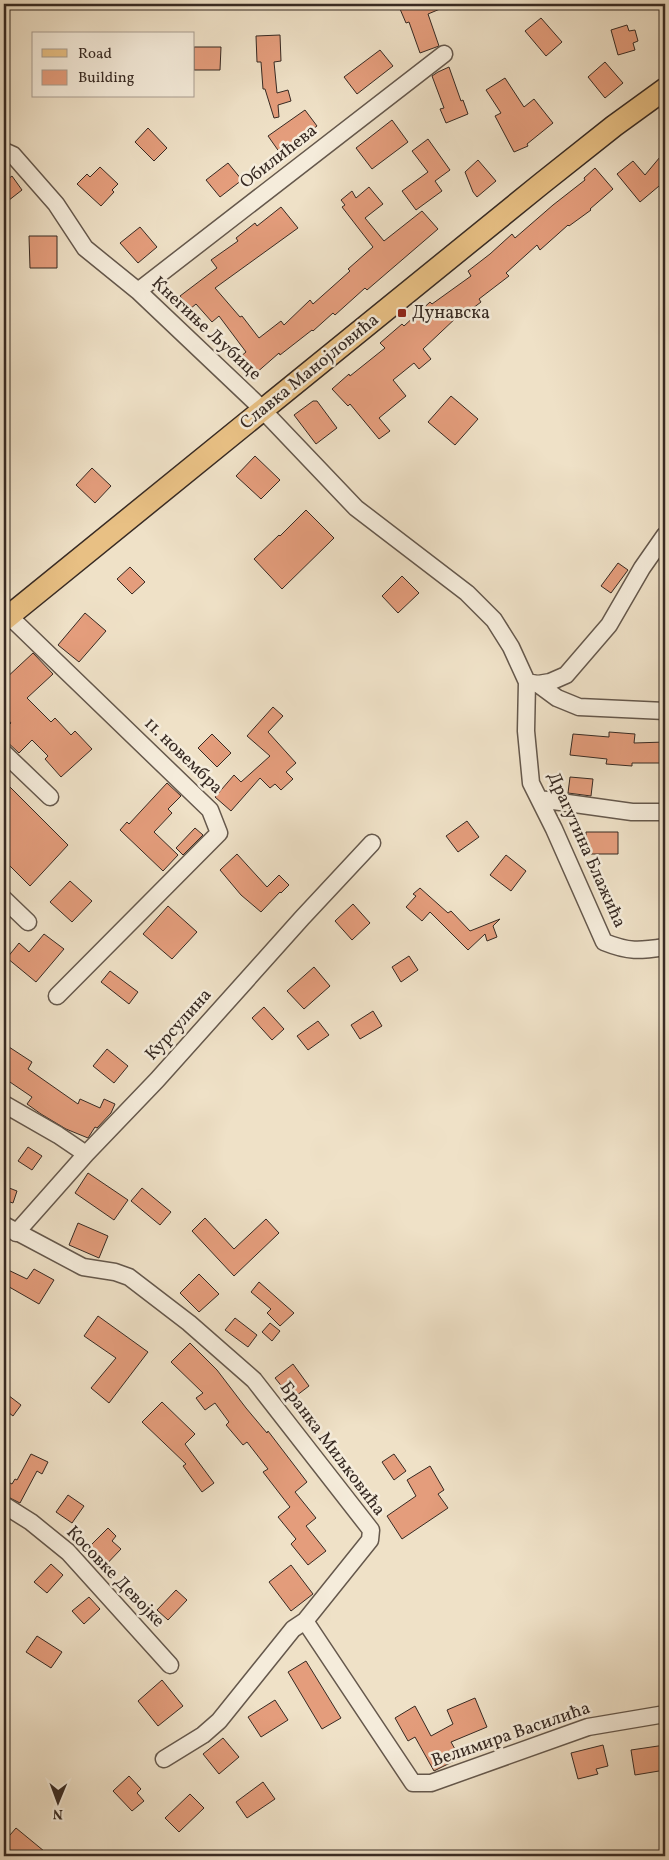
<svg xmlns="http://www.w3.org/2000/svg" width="669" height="1860" font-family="Vollkorn,serif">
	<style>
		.building { fill: #e49d7c; stroke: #372a23 }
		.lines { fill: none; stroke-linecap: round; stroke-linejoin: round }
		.minor-casing { stroke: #65584c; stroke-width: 19 }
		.major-casing { stroke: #372a23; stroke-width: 24 }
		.minor { stroke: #f5ecdb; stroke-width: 16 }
		.major { stroke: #e8c084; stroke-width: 21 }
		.poi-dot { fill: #8f2418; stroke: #f5ecdb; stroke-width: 2 }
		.labels { text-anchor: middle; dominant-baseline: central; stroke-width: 5; stroke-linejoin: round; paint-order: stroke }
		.street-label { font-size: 18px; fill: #372a23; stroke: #f5ecdb }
		.poi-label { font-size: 18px; fill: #372a23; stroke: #f5ecdb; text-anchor: start }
	</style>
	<rect width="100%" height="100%" fill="#efe1c7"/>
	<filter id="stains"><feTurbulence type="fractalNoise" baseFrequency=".004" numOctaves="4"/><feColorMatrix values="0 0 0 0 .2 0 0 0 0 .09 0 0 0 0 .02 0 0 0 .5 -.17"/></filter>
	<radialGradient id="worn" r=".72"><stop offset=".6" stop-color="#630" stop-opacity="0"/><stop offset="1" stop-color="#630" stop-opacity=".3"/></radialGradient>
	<!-- building -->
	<path class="building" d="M414 4H452L428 14 439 46 420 53 409 22 406 23 400 9Z
		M541 18 562 42 546 56 525 31Z
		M627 25 629 31 635 30 638 41 633 43 635 50 618 55 611 30Z
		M280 35 281 61 274 62 277 93 288 90 291 101 278 105 279 117 274 118 265 89H263L261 62H257L256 36Z
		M194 47H221L220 70H194Z
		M380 50 393 66 357 94 344 77Z
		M605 62 623 83 605 98 588 77Z
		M449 67 461 101 463 100 468 114 446 123 440 109 444 108 432 76 438 72Z
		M505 78 524 107 534 99 553 123 527 144 528 146 514 152 495 116 501 113 486 90Z
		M305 110 317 126 280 153 268 136Z
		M392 120 408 142 372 169 356 148Z
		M148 128 167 148 154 161 135 142Z
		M428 139 450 170 435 181 442 191 416 210 402 191 428 172 412 151Z
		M665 151V181L640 202 617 174 633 161 645 175Z
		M478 160 496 181 477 197 473 192 465 172Z
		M228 163 242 180 220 197 206 180Z
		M100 167 118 184 112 190 114 192 101 206 77 184 87 174 90 177Z
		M595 168 613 189 590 209 591 210 569 226 568 225 540 250 537 245 506 273 509 276 479 299 481 302 460 318 458 316 423 349 431 359 419 369 414 363 393 380 406 396 379 418 390 431 379 439 350 404 348 406 332 389 349 374 350 376 385 348 380 343 402 324 404 326 430 302 432 304 471 276 468 271 490 254 512 234 515 238 553 205 585 180 584 178Z
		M12 176 22 190 4 204V182Z
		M369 187 383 204 365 218 384 241 422 211 438 229 367 290 365 288 335 315 333 313 313 331 312 330 280 355 279 353 255 374 240 357 246 352 219 316 212 322 196 304 190 309 180 296 217 268 211 260 238 241 236 238 255 223 257 226 281 207 298 228 215 288 240 317 242 316 259 338 281 321 284 325 310 300 313 304 350 271 348 269 373 247 342 207 345 205 341 200 352 191 356 198Z
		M140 227 157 247 138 263 120 243Z
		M29 236H57V268H30Z
		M451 396 478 419 455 445 428 422Z
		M313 401H317L337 428 316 444 294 415Z
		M255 456 280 480 261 499 236 476Z
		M92 468 111 486 95 503 76 485Z
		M306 510 334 538 282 589 254 559 279 535 280 536Z
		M618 563 628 570 611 593 601 586Z
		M130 567 145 582 132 594 117 579Z
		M402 576 419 593 398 613 382 596Z
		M85 613 106 631 79 662 58 645Z
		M33 653 53 674 27 698 51 722 55 718 71 735 75 731 92 749 61 777 45 759 48 756 32 740 19 753 4 739V730L11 723 4 715V680Z
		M273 707 283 716 268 732 296 763 286 772 293 779 281 790 275 784 270 788 260 778 231 811 215 797 234 775 241 782 270 756 247 736Z
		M609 732 635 734 634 743 665 742V763H632V766L606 764 607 759 570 755 573 734 609 737Z
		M212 734 231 753 217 767 198 748Z
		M570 777 593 779 591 796 568 793Z
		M167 783 181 796 168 809 172 813 154 832 178 855 163 871 120 830 127 822 129 824Z
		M9 786 68 845 30 886 4 860V792Z
		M467 821 479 837 458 852 446 836Z
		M195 828 203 835 183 855 176 848Z
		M586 832H618V854H586Z
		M237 854 267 887 279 875 289 885 281 893 280 892 261 912 241 895 220 870Z
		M506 855 526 871 511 891 490 875Z
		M70 881 92 901 72 922 50 902Z
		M420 888 448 913 451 911 470 931 500 919 493 926 497 937 487 941 485 934 468 950 430 912 422 921 406 907 416 896 413 894Z
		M353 904 370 923 352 940 335 921Z
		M168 906 197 932 172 959 143 934Z
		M44 934 64 949 36 982 7 958 19 943 29 952Z
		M409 956 418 970 401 982 392 967Z
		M314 967 330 986 304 1009 287 991Z
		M110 971 138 992 129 1004 101 982Z
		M264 1007 284 1029 272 1040 252 1018Z
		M373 1011 382 1026 360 1039 351 1025Z
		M318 1021 329 1035 308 1050 297 1036Z
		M9 1047 32 1062 28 1069 78 1104 80 1099 100 1108 104 1099 115 1104 111 1113 97 1128 95 1127 88 1138 66 1129 41 1114 27 1104 32 1097 4 1078V1054Z
		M107 1049 128 1066 114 1083 93 1066Z
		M28 1147 42 1156 32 1170 18 1161Z
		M88 1173 128 1200 114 1220 75 1193Z
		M4 1186 17 1191 13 1203 4 1200Z
		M142 1188 171 1212 160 1225 131 1201Z
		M205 1218 234 1249 266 1219 279 1233 234 1276 192 1231Z
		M78 1223 108 1236 99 1258 69 1245Z
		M4 1268 27 1279 34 1269 54 1280 39 1304 4 1284Z
		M199 1274 219 1294 199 1312 180 1293Z
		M259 1282 294 1313 280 1326 267 1313 271 1309 251 1292Z
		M98 1316 148 1352 109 1403 91 1388 116 1358 84 1336Z
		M235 1318 257 1335 248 1347 225 1330Z
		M270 1323 280 1331 272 1341 262 1332Z
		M190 1343 217 1370 246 1408 267 1433 268 1431 307 1482 295 1492 316 1518 306 1526 326 1551 308 1565 291 1544 296 1539 278 1517 290 1507 263 1472 268 1469 247 1442 243 1445 226 1425 229 1422 215 1403 205 1410 196 1398 203 1393 171 1362Z
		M293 1364 309 1386 292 1399 275 1378Z
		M4 1392 21 1405 13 1416 4 1409Z
		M162 1402 195 1434 185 1444 214 1483 202 1492 183 1466 186 1464 142 1422Z
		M31 1454 48 1462 42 1474 37 1471 20 1503 4 1495V1480L12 1484 15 1479 17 1480Z
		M394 1454 406 1471 394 1480 382 1462Z
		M430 1466 444 1490 438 1494 448 1508 402 1539 387 1516 416 1496 407 1480Z
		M68 1495 84 1506 72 1523 56 1512Z
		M108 1528 116 1536 112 1541 121 1549 101 1570 88 1557 95 1551 90 1546Z
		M51 1564 63 1575 47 1593 34 1582Z
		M291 1565 313 1594 291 1611 269 1582Z
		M176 1590 187 1600 168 1620 157 1610Z
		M89 1597 100 1609 84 1624 72 1611Z
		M37 1636 62 1652 51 1668 26 1652Z
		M306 1661 341 1718 322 1729 288 1672Z
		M162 1680 183 1706 158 1726 138 1701Z
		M475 1698 487 1727 451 1742 460 1758 434 1771 415 1737 408 1741 395 1718 415 1706 431 1736 453 1724 447 1710Z
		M275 1700 288 1720 261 1737 248 1717Z
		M223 1738 239 1757 219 1774 203 1754Z
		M603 1745 608 1766 596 1769 598 1774 578 1779 571 1753Z
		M665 1745V1770L635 1775 631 1750Z
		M129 1776 141 1789 137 1793 144 1801 132 1811 113 1791Z
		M263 1782 275 1799 247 1818 236 1802Z
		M190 1794 204 1808 179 1832 165 1818Z
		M16 1828 50 1856H4V1842Z"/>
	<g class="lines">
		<defs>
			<path id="minor" d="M4 151 13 155 56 204 85 248 138 291 254 401 356 508 467 593 494 620 511 647 527 682 526 731 531 783 554 829 604 942C629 952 639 951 665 947
				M138 291 444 54
				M9 616 210 810 219 833 57 996
				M532 683 538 684 557 698 579 707 665 711
				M538 684 550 682 566 675 609 625 642 568 665 535
				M4 753 50 797
				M539 799 632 812H665
				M4 899 28 922
				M4 1104 58 1135 86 1154
				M4 1225 83 1267 115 1272 129 1277 189 1323 254 1380 371 1530 370 1540 305 1621 293 1629 219 1721 203 1735 164 1759
				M16 1233 86 1154 157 1080 302 918 372 843
				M4 1505 31 1522 68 1552 170 1665
				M305 1621 413 1783H431L588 1727 665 1714"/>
			<path id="major" d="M4 620 541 184 614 126 665 89"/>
		</defs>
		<!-- minor casing -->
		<use href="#minor" class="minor-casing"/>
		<!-- major casing -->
		<use href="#major" class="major-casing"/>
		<!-- minor -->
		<use href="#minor" class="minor"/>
		<!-- major -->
		<use href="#major" class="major"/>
	</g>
	<!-- markers -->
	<rect class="poi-dot" x="397" y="308" width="10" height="10" rx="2.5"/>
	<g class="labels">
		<!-- street labels -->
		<g class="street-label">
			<text transform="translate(279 157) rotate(-38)">Обилићева</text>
			<text transform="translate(206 329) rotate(43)">Кнегиње Љубице</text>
			<text transform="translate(310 372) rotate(-39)">Славка Манојловића</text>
			<text transform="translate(183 756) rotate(44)">11. новембра</text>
			<text transform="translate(586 850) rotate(66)">Драгутина Блажића</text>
			<text transform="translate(179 1025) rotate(-48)">Курсулина</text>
			<text transform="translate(332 1449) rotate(53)">Бранка Миљковића</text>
			<text transform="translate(115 1577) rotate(46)">Косовке Девојке</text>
			<text transform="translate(511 1735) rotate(-19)">Велимира Василића</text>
		</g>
		<!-- poi labels -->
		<g class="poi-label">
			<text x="412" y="313">Дунавска</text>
		</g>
	</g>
	<!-- margin -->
	<rect width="669" height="1860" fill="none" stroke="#efe1c7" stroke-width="20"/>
	<rect x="5" y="5" width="659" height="1850" fill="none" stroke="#372a23" stroke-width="2.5"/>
	<rect x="10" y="10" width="649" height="1840" fill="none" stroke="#372a23"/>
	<!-- legend -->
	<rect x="32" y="32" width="162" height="65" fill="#f5ecdb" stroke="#a99e91"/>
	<rect x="42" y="49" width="25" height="8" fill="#e8c084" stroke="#a99e91"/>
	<text x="78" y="58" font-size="15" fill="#372a23">Road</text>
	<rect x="42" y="70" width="25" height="15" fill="#e49d7c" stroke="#a99e91"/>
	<text x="78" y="82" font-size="15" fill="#372a23">Building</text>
	<!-- north arrow -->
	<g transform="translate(58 1802) rotate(181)" stroke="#f5ecdb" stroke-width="4" paint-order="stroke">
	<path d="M0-4L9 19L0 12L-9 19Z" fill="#372a23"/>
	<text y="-8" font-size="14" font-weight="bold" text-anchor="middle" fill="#372a23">N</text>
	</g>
	<rect width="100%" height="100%" filter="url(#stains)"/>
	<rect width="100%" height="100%" fill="url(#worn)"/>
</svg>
